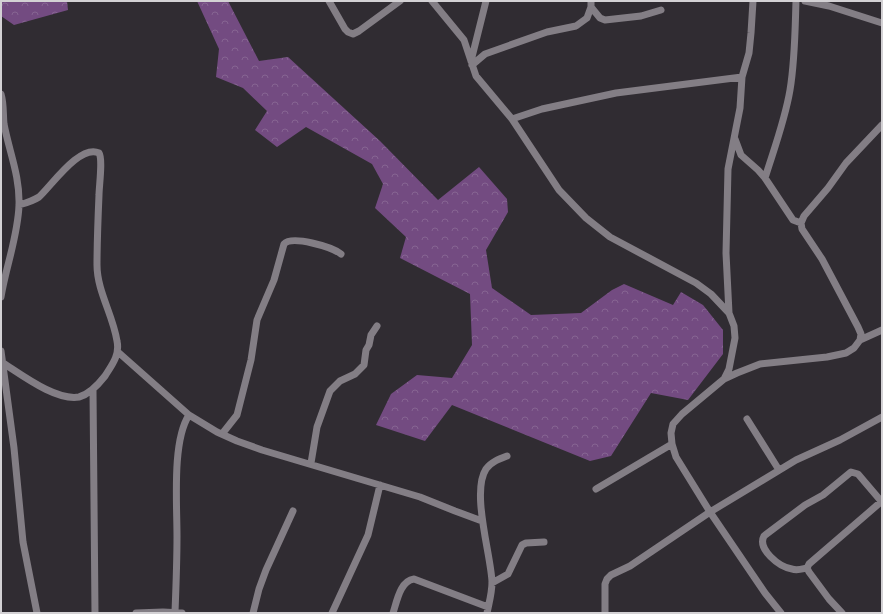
<svg xmlns="http://www.w3.org/2000/svg" width="883" height="614" font-family="'PT Sans',sans-serif">
	<style>
		.forest { fill: url(#forest-crowns) }
		.lines { fill: none; stroke-linecap: round; stroke-linejoin: round }
		.minor { stroke: #837e85; stroke-width: 7 }
	</style>
	<defs>
		<pattern id="forest-crowns" width="20" height="18" patternUnits="userSpaceOnUse"><rect width="20" height="18" fill="#734b81"/><path d="M2 6a3 3 0 1 1 6 0M12 15a3 3 0 1 1 6 0" fill="none" stroke="#866492"/></pattern>
	</defs>
	<rect width="100%" height="100%" fill="#302c32"/>
	<!-- forest -->
	<path class="forest" d="M1 1H67L68 10 14 25 1 16Z
		M197 1H228L259 61 288 57 380 141 438 200 479 167 507 199 508 212 486 250 492 288 531 315 581 313 612 290 624 284 673 305 681 292 703 305 723 330V354L688 400 651 393 611 456 590 461 452 405 425 441 376 425 391 394 417 375 452 378 472 345 470 294 400 258 406 237 375 208 383 184 372 164 306 127 277 147 255 130 267 111 243 88 216 77 219 49Z"/>
	<g class="lines">
		<!-- minor -->
		<path class="minor" d="M329 1 345 29 348 32 353 34 359 31 400 1
			M432 1 464 40 476 76 512 119 559 190 586 218 610 237 696 283 711 294 729 313 734 326 735 338 729 369 724 379
			M805 1 829 6 882 23
			M591 7 600 18 605 20 641 16 661 10
			M471 61 486 1
			M472 65 485 54 547 32 576 26 587 18 591 7V1
			M1 94C4 104 3 114 4 124 9 151 20 176 19 205 18 236 6 266 1 297
			M512 119 542 109 616 93 742 77
			M735 139 741 155 758 170 765 178 793 220 801 223
			M765 178C774 149 785 120 790 90 795 60 795 31 796 1
			M729 313 726 253 728 169 740 108 742 77 749 53 751 33 753 1
			M860 340 882 330
			M1 351 14 448 23 542 37 613
			M118 352 189 415 217 432 237 441 262 450 420 497 455 511 482 521
			M3 363C22 375 56 401 79 397 90 394 98 385 105 376 112 365 120 355 117 341 113 315 97 291 97 265 97 242 98 218 99 195 99 187 103 159 99 153 80 144 52 185 39 197 33 201 26 203 19 205
			M93 390 95 613
			M747 419 779 470
			M222 434 237 415 251 360 257 320 274 280 284 244C292 235 332 247 341 254
			M311 463 317 427 330 391 340 381 355 374 364 365 366 350 369 345 371 335 377 326
			M596 489 672 444
			M881 501 858 474 851 472 823 495 805 505 764 536C757 549 779 567 792 569 797 571 802 569 807 568L809 564 882 501
			M807 568 809 572 829 599 842 613
			M492 583 508 574 522 545 526 543 544 542
			M175 612C176 587 177 561 177 536 177 503 172 441 189 415
			M136 613 163 612 182 613
			M253 613 259 589 266 570 293 511
			M332 613 368 535 380 485
			M393 613C397 601 400 581 414 579L488 607
			M487 613C489 603 492 593 492 582 491 555 471 492 486 469 491 462 499 459 507 456
			M605 613V584L607 579 611 575 630 566 710 512 796 460 840 440 882 417
			M781 613 765 593 710 512 676 457 672 444 671 433 673 424 682 414 724 379 737 373 760 364 827 357 846 353 854 348 860 340 861 334 858 327 822 259 802 229 801 223 804 216 828 188 846 163 882 125"/>
	</g>
	<!-- border -->
	<rect width="883" height="614" fill="none" stroke="#d3d1d4" stroke-width="4"/>
</svg>
